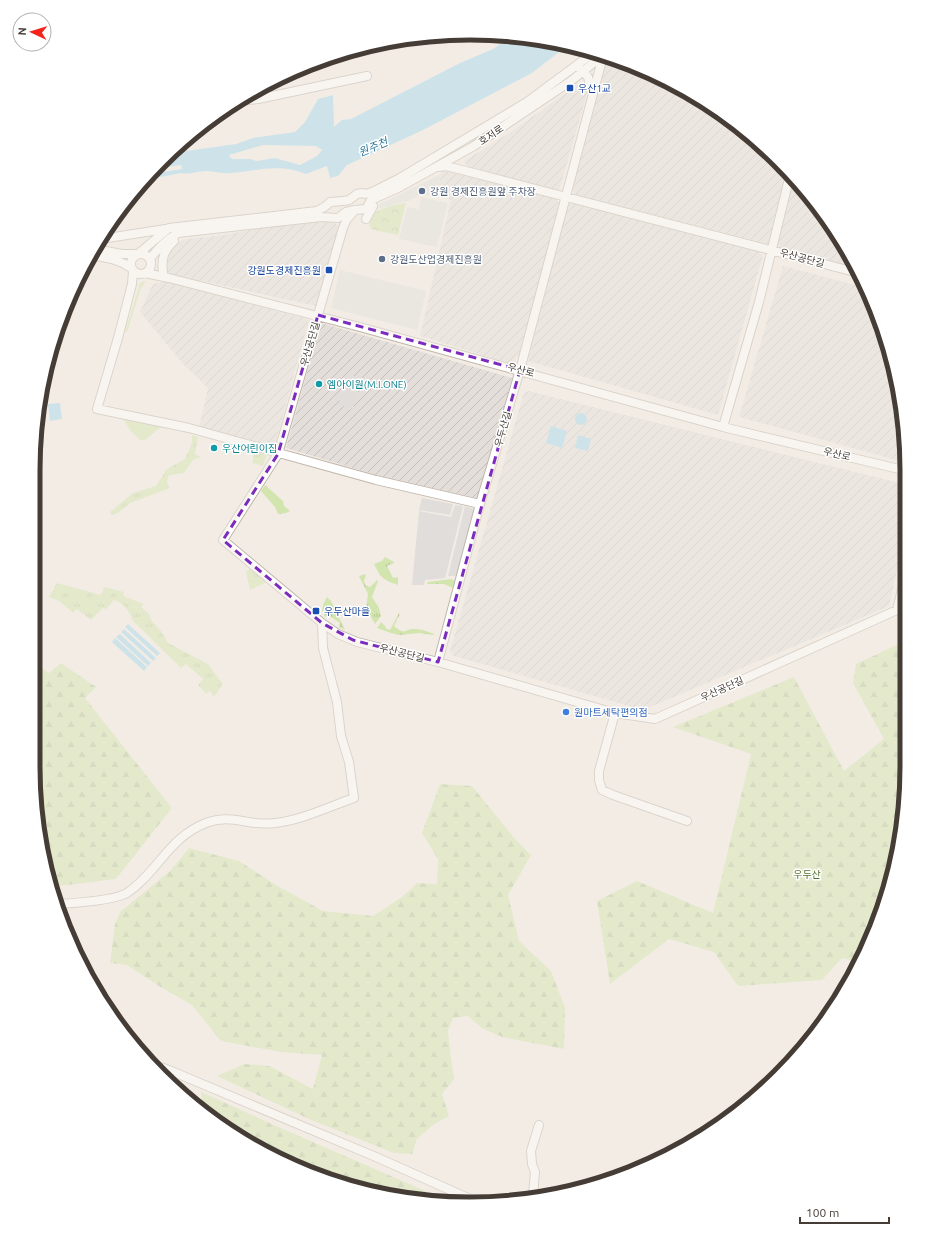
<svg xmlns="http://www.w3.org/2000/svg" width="940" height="1237" font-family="Ubuntu,'Noto Sans KR',sans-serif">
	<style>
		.industrial { fill: url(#industrial-furrows) }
		.grass { fill: url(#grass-tufts) }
		.forest { fill: url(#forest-firs) }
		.park { fill: url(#park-crowns) }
		.garden { fill: #d2e5ae }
		.parking { fill: #e0ddda }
		.water { fill: #a2d7ed; fill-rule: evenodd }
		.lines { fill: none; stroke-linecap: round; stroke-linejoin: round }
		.minor-casing { stroke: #c0b6ab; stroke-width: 10 }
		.minor { stroke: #fff; stroke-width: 8 }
		.marked { fill: none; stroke: #7b2cbf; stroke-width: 3; stroke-dasharray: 8 5; stroke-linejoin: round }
		.transit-dot { fill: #1a4fb4; stroke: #fff; stroke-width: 1.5 }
		.service-dot { fill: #5c6f8a; stroke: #fff; stroke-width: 1.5 }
		.culture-dot { fill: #0f9aa8; stroke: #fff; stroke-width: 1.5 }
		.shop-dot { fill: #3f7fe0; stroke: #fff; stroke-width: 1.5 }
		.labels { text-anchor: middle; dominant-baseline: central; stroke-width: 3; stroke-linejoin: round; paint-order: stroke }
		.transit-label { font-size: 10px; fill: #164399; stroke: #fff; text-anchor: start }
		.street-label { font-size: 10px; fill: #443c35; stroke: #fff }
		.service-label { font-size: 10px; fill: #4e5e75; stroke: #fff; text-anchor: start }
		.culture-label { font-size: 10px; fill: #0d838f; stroke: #fff; text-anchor: start }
		.shop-label { font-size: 10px; fill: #366cbe; stroke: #fff; text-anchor: start }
		.park-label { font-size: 10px; fill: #4e732a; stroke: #fff }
		.water-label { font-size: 11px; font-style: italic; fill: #2f799c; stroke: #fff }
		.rim { fill: none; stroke: #443c35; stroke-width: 5 }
	</style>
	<defs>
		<pattern id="industrial-furrows" width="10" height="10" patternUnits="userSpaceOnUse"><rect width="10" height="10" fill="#e4deda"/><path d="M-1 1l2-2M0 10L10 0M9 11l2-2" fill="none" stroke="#c5bfbc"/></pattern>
		<pattern id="grass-tufts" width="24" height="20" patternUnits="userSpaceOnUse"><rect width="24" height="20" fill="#d2e5ae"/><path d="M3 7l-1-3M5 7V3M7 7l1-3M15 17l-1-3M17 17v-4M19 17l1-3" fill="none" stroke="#b6c596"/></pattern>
		<pattern id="forest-firs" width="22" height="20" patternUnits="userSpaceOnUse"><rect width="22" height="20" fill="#d2e5ae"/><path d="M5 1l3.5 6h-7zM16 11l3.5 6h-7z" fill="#b6c596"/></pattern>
		<pattern id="park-crowns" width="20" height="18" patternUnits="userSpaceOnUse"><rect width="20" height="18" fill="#d2e5ae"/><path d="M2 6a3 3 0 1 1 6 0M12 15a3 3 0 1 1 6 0" fill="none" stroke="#b6c596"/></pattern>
	</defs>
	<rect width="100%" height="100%" fill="#f2ece5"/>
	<!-- industrial -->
	<path class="industrial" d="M613 59 637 66 713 107 779 161 787 170 768 244 574 194 572 189 605 65Z
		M578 84 584 87 587 94 559 191 467 166 464 161 511 132Z
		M447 168 555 197 560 205 519 355 511 364 420 336 451 200 437 196 441 174Z
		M793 178 833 227 854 268 780 249 776 241Z
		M575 202 756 250 763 255 718 415 528 361 566 206Z
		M314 221 334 223 339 226 316 306 170 274 166 269V264L168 252 175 243 186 239 224 235 275 225Z
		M783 266 863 287 884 329 903 413V462L739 417Z
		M167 281 309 320 275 445 271 446 199 427 208 388 183 364 140 312 153 284Z
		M321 323 512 378 479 497 476 498 380 476 286 448Z
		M529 391 903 484V543L889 606 643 710 454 656 450 651 524 392Z"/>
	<!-- grass -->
	<path class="grass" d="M192 435 198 437 195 454 201 457 193 460 184 473 171 475 168 476 167 483 170 488 130 503 118 513 111 515 110 512 133 493 156 486 167 469 185 459 192 443Z
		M243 448 267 455 263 466 252 463 254 454 242 452Z
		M265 485 283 501 284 506 290 511 286 513 278 514 275 507 261 491Z
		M385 557 394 562V563L387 566 393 578 398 577V585C383 580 381 578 374 564L382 561Z
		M251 568 267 582 250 590 246 572Z
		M366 574 364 582 366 586 370 587 377 580 378 581 372 597 379 608 381 616 375 624 366 608 368 594 359 576Z
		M451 579 455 581 453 588 444 584H427L428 582Z
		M57 583 101 595 104 587 124 592 123 596 144 604 141 607 150 615 151 620 161 631 168 643 208 664 222 683 221 687 214 697 210 691 206 694 198 685 203 679 186 664 181 668 132 620C131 612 122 602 114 600L106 609 103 608 91 620 77 609 73 613 59 601 49 597Z
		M327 597 331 601 345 630 339 627 340 623 328 615 325 617C320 610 323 604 327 597Z
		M399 613 400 614 394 626C406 636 403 629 415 629 422 629 428 632 435 634L433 635 419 633 400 635 391 633 377 628 381 622 386 627 385 628 390 630Z"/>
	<!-- forest -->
	<path class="forest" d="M903 642V824L884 908 857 962 842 958 822 980 738 986 714 952 669 939 610 984 597 901 637 881 713 913 751 754 673 727 794 677 844 771 884 739 853 683 856 664Z
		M33 661 49 673 61 663 96 687 85 698 172 808 116 879 51 887 48 880 33 767Z
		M440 784 472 786 516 840 531 855 508 895 519 941 551 971 565 1008 564 1049 502 1037 482 1028 468 1016 453 1018 448 1031 451 1059 454 1079 442 1094 449 1116 433 1125 417 1139 412 1154 394 1153 309 1119 217 1076 244 1064 269 1066 313 1089 322 1055 281 1052 221 1041 192 1005 159 986 127 965 110 963 115 924 120 912 170 871 189 848 239 861 276 885 323 911 373 916 402 897 417 883 437 884 438 859 422 833Z
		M201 1092 274 1125 446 1200 385 1196 355 1185 253 1143 203 1113Z"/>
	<!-- park -->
	<path class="park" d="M406 203 398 235 374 230 370 228C364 208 394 206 406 203Z"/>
	<!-- garden -->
	<path class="garden" d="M144 281H146L141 288 127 332H125L140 283Z
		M122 417 161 427 145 440H140L130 430Z"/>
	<!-- parking -->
	<path class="parking" d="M441 174 437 196 421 194 408 201 377 209 380 204Z
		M421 197 448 203 437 247 399 239 407 207 419 209Z
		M340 270 426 291 417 330 331 308Z
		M351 375 362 378 353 409 338 405 345 382 349 383Z
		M422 498 453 504 450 515 419 510Z
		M455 505 463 506 445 578 425 580 424 585H412L419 511 451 517Z
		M465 506 474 509 457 576H448Z"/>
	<!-- water -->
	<path class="water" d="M510 37 555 41 568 45 532 73 423 130 347 165 338 176 330 178 327 166 306 174C278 163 258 171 230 173 221 174 213 171 205 171 197 171 190 175 181 173L145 180 149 174 182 169 181 165 154 169 161 161 181 145 187 151 236 144 253 138 295 132 305 122 318 99 333 95 334 127 342 120 351 119 460 63 493 49ZM263 145 316 146 322 150 317 156 300 165 275 158 257 161 250 159H232L229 155Z
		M60 403 62 419 50 421 48 404Z
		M575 419a6 6 0 1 1 12 0a6 6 0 1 1-12 0Z
		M551 426 567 431 562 448 546 443Z
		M578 435 591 439 588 451 575 448Z
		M128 624 160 653 157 656 125 627Z
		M124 629 156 658 153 661 121 632Z
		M120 634 151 663 148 666 116 637Z
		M115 638 147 667 144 671 112 642Z"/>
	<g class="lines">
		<defs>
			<path id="minor" d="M579 68 588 77 591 90
				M238 101 258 99 367 76
				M440 167 446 166 466 171 855 272
				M355 210 347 219 343 228 278 454 223 540 322 623 338 634 357 642 438 662 615 713 655 719 897 610 903 585
				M366 219 373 206
				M101 239 166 229
				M95 249 122 254H136
				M139 253 169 228 317 211 326 206 330 202 343 201 349 200 357 194 362 193 365 194 372 192 400 178 527 102 593 53
				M131 264a10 10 0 1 1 20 0a10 10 0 1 1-20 0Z
				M91 255C106 258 119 259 131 268
				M150 259C158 248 166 240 178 233L321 217 338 218 346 212 355 210 366 209 371 200 400 187 474 146 571 81 602 56
				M133 271 132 284 118 338 97 409 189 428 376 480 480 504
				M163 272C161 259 164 250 174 241
				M145 273 169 278 356 326 723 427 903 470
				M723 427 759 302 790 175
				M438 662 480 504 520 370 603 56
				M615 713 599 771V780L602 790 613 795 687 821
				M58 904C75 903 113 901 127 893 158 872 169 837 206 823 233 813 249 827 275 823 302 820 328 807 354 798L349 762 341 736 337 702 323 648 322 623
				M152 1064 169 1070 376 1157 477 1202
				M531 1197 533 1195 535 1172 532 1164 531 1151 539 1125"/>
		</defs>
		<!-- minor casing -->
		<use href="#minor" class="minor-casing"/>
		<!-- minor -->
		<use href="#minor" class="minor"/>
	</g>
	<!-- marked area -->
	<path d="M0 0H940V1237H0ZM318 315 520 370 438 662 353 640 322 623 223 540 278 454Z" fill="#f2ece5" fill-opacity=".55" fill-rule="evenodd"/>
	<path class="marked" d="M318 315 520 370 438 662 353 640 322 623 223 540 278 454Z"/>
	<!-- markers -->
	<g class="transit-dot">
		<rect x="566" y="84" width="8" height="8" rx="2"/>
		<rect x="325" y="266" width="8" height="8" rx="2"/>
		<rect x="312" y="607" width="8" height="8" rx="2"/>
	</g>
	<g class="service-dot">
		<circle cx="422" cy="191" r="4"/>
		<circle cx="382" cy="259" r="4"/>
	</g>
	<g class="culture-dot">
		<circle cx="319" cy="384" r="4"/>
		<circle cx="214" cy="448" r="4"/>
	</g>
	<circle class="shop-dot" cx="566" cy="712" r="4"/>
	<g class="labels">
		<!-- transit labels -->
		<g class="transit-label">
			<text x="578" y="88">우산1교</text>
			<text x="321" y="270" text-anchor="end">강원도경제진흥원</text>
			<text x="324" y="611">우두산마을</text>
		</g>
		<!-- street labels -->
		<g class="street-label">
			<text transform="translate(491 135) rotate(-34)">호저로</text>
			<text transform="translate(802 258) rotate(15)">우산공단길</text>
			<text transform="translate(310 344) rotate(-74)">우산공단길</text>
			<text transform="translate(521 370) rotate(15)">우산로</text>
			<text transform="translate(503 429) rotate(-74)">우두산길</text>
			<text transform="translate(837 454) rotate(13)">우산로</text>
			<text transform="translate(402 653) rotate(14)">우산공단길</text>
			<text transform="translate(722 689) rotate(-24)">우산공단길</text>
		</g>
		<!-- service labels -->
		<g class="service-label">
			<text x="430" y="191">강원 경제진흥원앞 주차장</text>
			<text x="390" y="259">강원도산업경제진흥원</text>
		</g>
		<!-- culture labels -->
		<g class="culture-label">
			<text x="327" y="384">엠아이원(M.I.ONE)</text>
			<text x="222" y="448">우산어린이집</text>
		</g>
		<!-- shop labels -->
		<g class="shop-label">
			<text x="574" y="712">원마트세탁편의점</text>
		</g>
		<!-- park labels -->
		<g class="park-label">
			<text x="807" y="874">우두산</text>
		</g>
		<!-- water labels -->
		<g class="water-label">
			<text transform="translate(373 147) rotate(-23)">원주천</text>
		</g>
	</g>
	<!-- crop -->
	<path d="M0 0H940V1237H0ZM470 40H470A430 430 0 0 1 900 470V767A430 430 0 0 1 470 1197H470A430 430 0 0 1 40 767V470A430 430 0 0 1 470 40Z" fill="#fff" fill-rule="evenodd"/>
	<path class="rim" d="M470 40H470A430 430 0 0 1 900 470V767A430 430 0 0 1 470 1197H470A430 430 0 0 1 40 767V470A430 430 0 0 1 470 40Z"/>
	<!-- north arrow -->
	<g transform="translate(32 32) rotate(274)"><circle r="19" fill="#ffffff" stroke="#b4b1ae"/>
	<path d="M0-3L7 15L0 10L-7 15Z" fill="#f3241b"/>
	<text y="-6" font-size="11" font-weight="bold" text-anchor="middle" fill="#443c35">N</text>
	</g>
	<!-- scale -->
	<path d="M800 1217v6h89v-6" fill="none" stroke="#443c35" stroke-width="2"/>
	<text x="806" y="1217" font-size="12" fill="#443c35" stroke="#ffffff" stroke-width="3" paint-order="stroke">100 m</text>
</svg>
